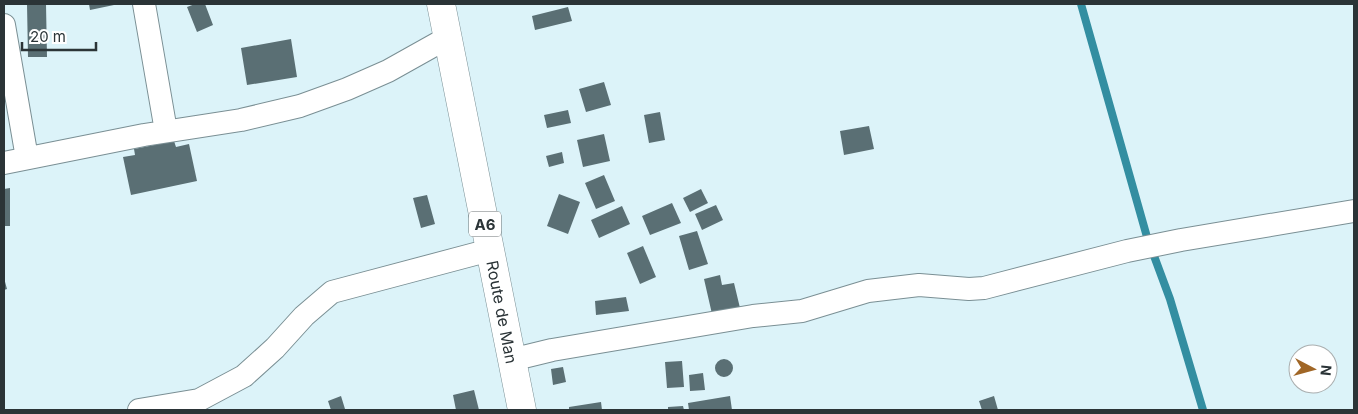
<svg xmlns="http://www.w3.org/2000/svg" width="1358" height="414" font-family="Inter,sans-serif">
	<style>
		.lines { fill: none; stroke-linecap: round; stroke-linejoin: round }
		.stream { stroke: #338ea1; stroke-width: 8 }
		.building { fill: #5a6f74 }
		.street-casing { stroke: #7a8f94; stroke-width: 24 }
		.highway-casing { stroke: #7a8f94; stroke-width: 29 }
		.street { stroke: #fff; stroke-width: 22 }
		.highway { stroke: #fff; stroke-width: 28 }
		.labels { text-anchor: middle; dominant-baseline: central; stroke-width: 5; stroke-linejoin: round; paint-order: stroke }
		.shield { fill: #fff; stroke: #6b7173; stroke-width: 1 }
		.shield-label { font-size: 15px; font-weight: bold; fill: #2b3437 }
		.street-label { font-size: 16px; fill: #2b3437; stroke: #fff }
	</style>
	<rect width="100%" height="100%" fill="#dcf3f9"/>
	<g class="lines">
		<!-- stream -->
		<path class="stream" d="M1081 4 1147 237 1170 299 1203 410"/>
	</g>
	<!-- building -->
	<path class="building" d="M27 4H46L47 57H28Z
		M89 4H113L114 5 90 10Z
		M195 4H205L213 25 197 32 187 7Z
		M568 7 572 21 535 30 532 16Z
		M291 39 297 77 247 85 241 48Z
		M604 82 611 105 586 112 579 89Z
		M568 110 571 123 547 128 544 115Z
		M660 112 665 140 649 143 644 115Z
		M869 126 874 149 844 155 840 131Z
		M604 134 610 161 583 167 577 140Z
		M174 141 176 147 189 144 197 181 131 195 123 157 135 155 134 149Z
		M562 152 564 163 549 167 546 156Z
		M604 175 615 201 596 209 585 183Z
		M10 188V226H4V189Z
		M701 189 708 203 690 212 683 198Z
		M559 194 580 202 568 234 547 226Z
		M427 195 435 224 421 228 413 198Z
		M672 203 681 223 650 235 642 216Z
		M716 205 723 220 702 230 695 214Z
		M622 206 630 224 599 238 591 220Z
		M697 231 708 264 689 270 679 236Z
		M643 246 656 277 640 284 627 253Z
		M720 275 722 285 734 283 740 308 712 314 704 279Z
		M4 278 7 289 4 290Z
		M626 297 629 311 596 315 595 301Z
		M715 368a9 9 0 1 1 18 0a9 9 0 1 1-18 0Z
		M682 361 684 387 667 388 665 362Z
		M563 367 566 382 553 385 551 369Z
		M703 373 705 390 690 391 689 375Z
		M474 390 479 410H456L453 395Z
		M341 396 345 409 331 410 328 401Z
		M730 396 732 410H689L688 403Z
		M994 396 998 410H982L979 401Z
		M601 402 602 410H569V407Z
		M683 406 684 410H668V407Z"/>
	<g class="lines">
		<defs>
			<path id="street" d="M144 4 166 131
				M4 25 27 158
				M4 163 144 135 241 120 300 106 347 89 388 71 447 38
				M511 360 552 350 753 316 802 311 868 291 919 285 969 289 984 288 1127 251 1181 240 1354 211
				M139 410 199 400 244 376 275 348 304 316 332 292 490 250"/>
			<path id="highway" d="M441 4 522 410"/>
		</defs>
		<!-- street casing -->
		<use href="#street" class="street-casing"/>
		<!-- highway casing -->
		<use href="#highway" class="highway-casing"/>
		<!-- street -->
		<use href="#street" class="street"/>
		<!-- highway -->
		<use href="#highway" class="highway"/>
	</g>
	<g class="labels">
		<!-- shield labels -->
		<rect class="shield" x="469" y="211.5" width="32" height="25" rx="4"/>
		<g class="shield-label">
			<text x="485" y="224">A6</text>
		</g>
		<!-- street labels -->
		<g class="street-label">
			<text transform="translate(502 312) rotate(79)">Route de Man</text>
		</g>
	</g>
	<!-- border -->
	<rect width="1358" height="414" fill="none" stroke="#2b3437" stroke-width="10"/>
	<!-- north arrow -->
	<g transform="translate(1313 369) rotate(96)"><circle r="24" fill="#ffffff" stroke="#aaaeaf"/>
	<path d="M0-4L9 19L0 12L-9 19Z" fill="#a06626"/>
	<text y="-8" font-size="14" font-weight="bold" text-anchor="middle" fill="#2b3437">N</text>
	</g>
	<!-- scale -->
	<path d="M22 42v8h74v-8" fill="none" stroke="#2b3437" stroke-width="2.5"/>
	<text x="30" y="42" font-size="15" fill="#2b3437" stroke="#ffffff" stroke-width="4" paint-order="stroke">20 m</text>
</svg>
